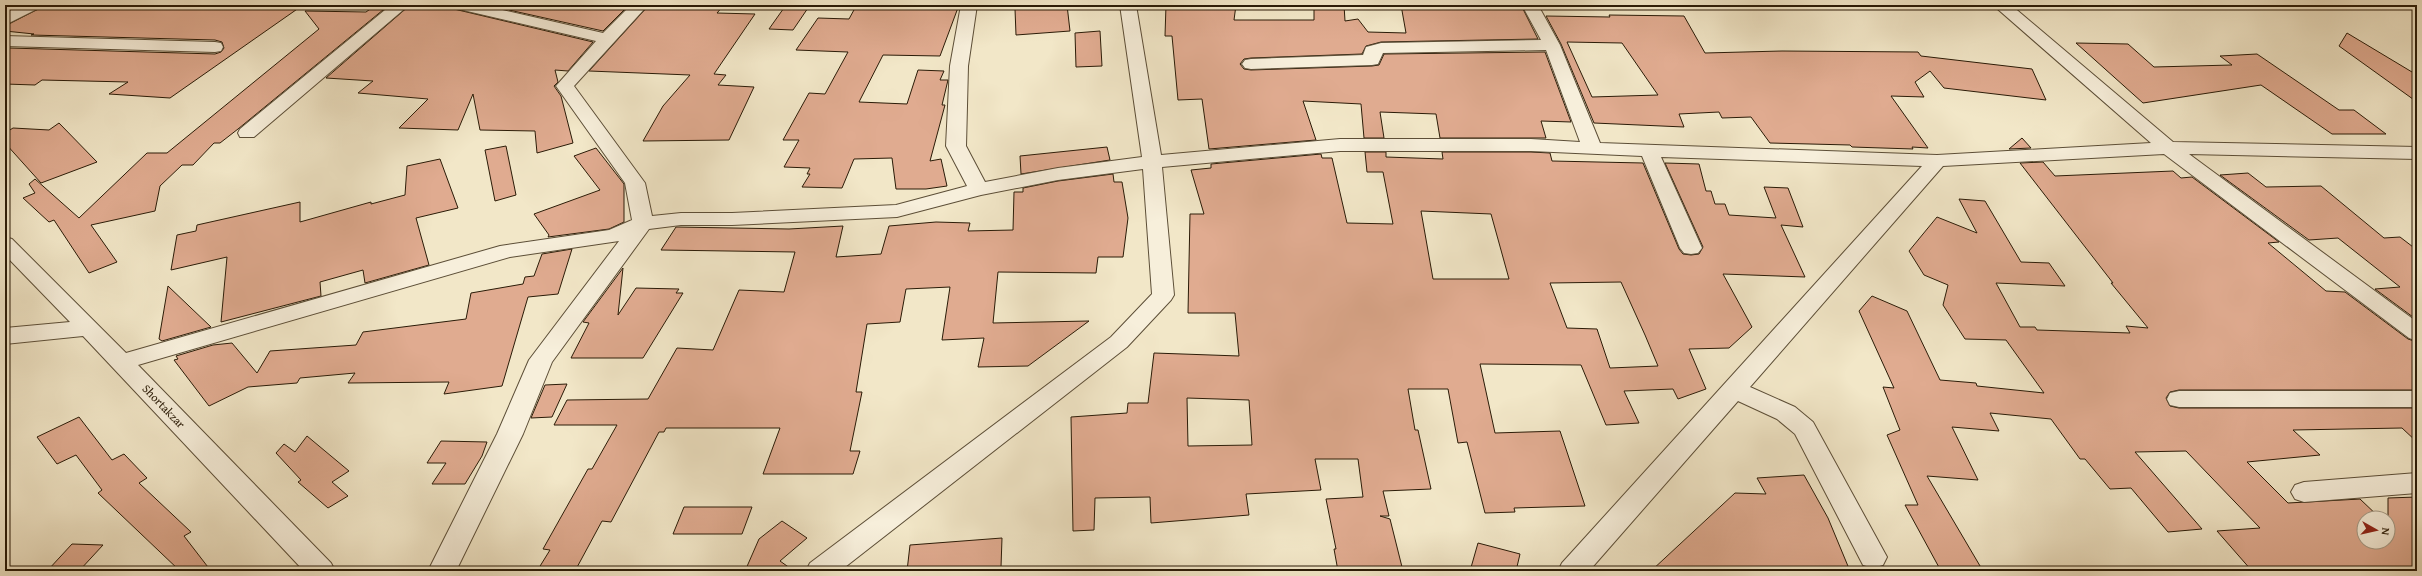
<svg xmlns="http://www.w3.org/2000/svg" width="2422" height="576" font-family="'Gentium Book Plus',serif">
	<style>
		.building { fill: #e0ab90; stroke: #2a1b07; fill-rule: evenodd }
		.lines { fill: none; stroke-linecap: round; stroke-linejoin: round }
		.minor-casing { stroke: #5c4e37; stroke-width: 2 }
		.minor { fill: #f7efdb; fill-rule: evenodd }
		.labels { text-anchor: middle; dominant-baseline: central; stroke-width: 3.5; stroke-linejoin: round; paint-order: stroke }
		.street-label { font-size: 12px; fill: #2a1b07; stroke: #f7efdb }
	</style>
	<rect width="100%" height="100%" fill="#f2e7c8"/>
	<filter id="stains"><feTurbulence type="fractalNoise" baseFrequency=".005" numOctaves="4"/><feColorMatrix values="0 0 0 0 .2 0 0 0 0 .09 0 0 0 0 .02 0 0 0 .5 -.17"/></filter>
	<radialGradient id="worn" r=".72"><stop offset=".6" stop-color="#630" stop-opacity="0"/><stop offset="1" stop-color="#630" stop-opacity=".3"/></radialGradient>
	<!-- building -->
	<path class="building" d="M65 5H303L170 98 109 94 128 82 42 80 35 85 5 84V50L9 48 215 54 221 52 224 48 222 42 215 40 31 35 34 34 5 31V26L42 7 60 8Z
		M376 5H389L238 129 220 143H214L193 165H182L160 186 155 211 91 225 117 262 89 273 54 220 49 222 23 198 35 193 29 184 35 179 79 218 147 153H167L319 29 305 11 366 12Z
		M410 5H447L454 9 593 42 568 71 555 70 558 82 554 86 561 96 573 143 537 153 535 131 480 130 473 94 458 130 399 128 428 99 358 93 373 81 326 78Z
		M515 5H629L603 31 509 10Z
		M649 5H724L717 13 755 14 714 74 726 75 718 85 754 87 729 140 643 141 663 106 690 75 589 71Z
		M786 5H810L793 30 769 29Z
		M897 5H959L940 56 883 55 859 102 907 104 918 70 944 71 940 80H948L942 105H945L930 161 941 159 947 186 926 189H896L892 158 854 159 842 188 802 187 810 174H807L810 168 784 167 799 140H783L809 93 825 94 848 52 796 50 818 18 849 19 855 8 865 9 866 6 896 8Z
		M1067 5 1070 31 1016 35 1015 9Z
		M1166 5H1236L1234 20H1314V5H1344L1345 21 1358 19 1368 32 1406 33 1401 5H1521L1538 39 1381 42 1366 46 1362 54 1251 58 1244 59 1240 64 1244 69 1251 70 1372 66 1379 65 1384 54 1545 52 1571 122 1541 121 1546 138H1440L1436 114 1380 112 1384 138H1364L1361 104 1303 101 1316 140 1209 149 1202 99 1178 100 1172 36H1165Z
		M1609 15 1684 16 1705 53 1782 51 1918 52 1921 56 2032 69 2046 100 1944 88 1930 71 1915 82 1924 97 1891 96 1928 148 1912 147 1913 149 1852 147 1850 145 1770 143 1751 117 1722 118 1719 112 1679 114 1684 127 1594 123 1561 44 1546 16 1610 17ZM1567 42 1622 43 1658 95 1592 97Z
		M1100 31 1102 66 1076 67 1075 33Z
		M2347 33 2417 75V102L2339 46Z
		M2076 43 2128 44 2154 67 2232 65 2220 56 2257 54 2339 110H2354L2386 134H2332L2261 85 2143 103Z
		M59 123 97 162 41 183 5 143V133L13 128 49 130Z
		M2022 138 2031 148 2009 149Z
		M506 146 516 195 495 201 485 150Z
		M1107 147 1110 160 1021 174 1020 156Z
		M596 148 624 184V222L609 229 548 237 549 235 534 214 600 190 574 156Z
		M1365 152H1386V157L1443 159 1442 152H1531L1550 153 1552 161 1643 163 1679 249 1683 254 1691 255 1699 254 1703 247 1665 163 1699 164 1706 191H1711L1715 204H1725L1729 215 1776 218 1764 187 1788 188 1803 227 1781 225 1805 277 1723 274 1752 327 1729 348 1689 349 1706 389 1678 399 1673 389 1624 391 1639 423 1606 425 1581 365 1480 364 1495 433 1560 431 1585 506 1514 508 1515 512 1485 513 1467 442 1458 443 1448 389H1408L1415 430H1418L1431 489 1383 491 1389 516H1380L1390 519 1402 567 1338 571 1334 549H1336L1326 499 1363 497 1358 459H1315L1321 490 1246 494 1249 515 1151 523 1150 497 1095 498 1094 530 1073 531 1071 417 1127 413 1128 403H1148L1154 353 1239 356 1235 313H1188L1190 214H1204L1191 170 1211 168V164L1321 154 1322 158H1332L1347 223 1393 224 1383 172H1367ZM1421 211 1491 214 1509 279H1433ZM1621 282 1645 335 1658 366 1610 368 1597 329 1567 328 1550 283ZM1187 398 1249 400 1252 445 1188 446Z
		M440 159 458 208 416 218 429 265 365 283 363 270 320 282 321 296 221 322 227 257 171 270 177 235 196 231 197 225 300 202V222L371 202V204L405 195 407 166Z
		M2043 162 2055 176 2173 171 2181 178 2192 177 2279 242 2268 243 2326 291 2345 292 2408 339 2417 342V390H2179L2170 392 2166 398 2170 406 2179 408H2417V442L2402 428 2293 430 2320 455 2247 462 2288 503 2360 499 2380 518H2364V542H2388V498L2417 497V571H2252L2217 531 2260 528 2186 451 2135 452 2202 529 2168 532 2131 488 2110 489 2085 459H2080L2051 419 1990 413 1999 431 1952 427 1978 480 1927 476 1983 571H1941L1905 505H1918L1887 435 1900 430 1883 387 1894 388 1859 311 1872 296 1907 311 1940 380 1976 383 1977 386 2044 393 2006 340 1965 339 1943 305 1948 285 1924 275 1909 251 1937 217 1977 233 1959 199 1985 201 2021 262 2049 263 2065 286 1996 283 2020 327H2035L2037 330 2130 333 2126 326 2148 328 2111 283H2113L2020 163Z
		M2248 173 2266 187 2321 186 2384 238 2400 237 2417 250V320L2375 289 2400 287 2338 238 2309 240 2220 175Z
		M1113 174 1114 182H1122L1128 218 1123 257H1098L1096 273 998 272 993 323 1089 321 1028 366 978 367 984 338 942 340 950 287 906 289 900 322 867 324 856 392H862L850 451H860L853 474H763L780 428H666L664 432H659L611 522 602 521 575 571H537L550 550 543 549 588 469H592L617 425H554L567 400 648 399 677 348 713 350 739 290 784 292 795 252 661 250 676 227 789 229 843 226 836 257 881 254 889 226 936 222 970 223 968 231 1013 230 1014 192H1023V188L1058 181Z
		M572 249 558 294 528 297 502 386 444 394 449 382 348 383 355 373 300 378 297 383 248 387 209 406 174 360 178 359 176 356 213 345 232 343 257 373 270 351 356 345 363 332 466 319 471 293 523 284 525 277 534 276 542 254Z
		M623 268 618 315 636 288 679 289 676 293H683L643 358H571L589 323 583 322Z
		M168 286 211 327 162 341 159 339Z
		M567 384 552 417 531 418 545 385Z
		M79 417 112 460 124 454 147 478 139 483 191 532 184 536 211 571H180L98 493 102 490 76 455 57 464 37 437Z
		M307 436 349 471 332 482 348 496 328 508 298 482 301 480 276 453 284 444 295 452Z
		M441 441 487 442 482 456 465 484H432L446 463H427Z
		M1804 475 1828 518 1850 571H1651L1735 493 1766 494 1757 478Z
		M684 507H752L742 534H673Z
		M782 521 807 538 780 561 794 571H745L759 539Z
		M1002 538 1001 567 950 571H907L910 545Z
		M1478 543 1520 554 1516 571H1470Z
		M72 544 103 545 79 571 48 570Z"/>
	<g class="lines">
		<defs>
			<path id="minor" d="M21 5H41L39 8 5 25V13Z
				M391 5H409L254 137H240L238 133 240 129Z
				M452 5H481L603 33 631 5H648L574 86 645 183 652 216 681 213H732L896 205 967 186 946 146 950 66 961 5H977L968 66 966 146 985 182 1058 168 1142 157 1120 5H1136L1161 155 1340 139H1531L1580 142 1546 50 1383 53 1378 64 1372 65 1251 69 1245 68 1242 64 1245 60 1251 59 1363 55 1366 47 1381 43 1541 40 1522 5H1538L1560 45 1600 143 1937 155 2151 143 1993 5H2011L2173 142 2417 147V159L2189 154 2417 322V341L2409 338 2164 154 1943 166 1750 387 1795 407 1813 422 1887 557 1883 565 1873 568 1863 565 1795 434 1777 419 1738 401 1589 571H1558L1562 563 1922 166 1661 157 1702 248 1698 253 1691 254 1684 253 1680 248 1642 156 1531 151H1340L1162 167 1174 295 1171 300 1127 347 840 571H806L810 563 1111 337 1152 294 1143 169 1058 180 981 195 897 217 732 225H681L649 229 552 362 523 434 456 571H428L497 434 529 360 619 241 510 257 138 365 331 563 335 571H304L83 336 5 344V328L70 322 5 255V237L12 239 126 353 500 246 609 230 632 220 625 183 556 86 596 41 454 8Z
				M5 36 215 42 221 43 223 47 221 51 215 52 5 46Z
				M2179 391H2417V407H2179L2170 405 2167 399 2170 393Z
				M2417 473V493L2304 502 2295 499 2291 492 2295 485 2304 482Z"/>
		</defs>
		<!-- minor casing -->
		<use href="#minor" class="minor-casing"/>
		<!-- minor -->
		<use href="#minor" class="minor"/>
	</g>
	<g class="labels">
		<!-- street labels -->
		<g class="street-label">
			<text transform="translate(164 406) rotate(46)">Shortakzar</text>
		</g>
	</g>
	<!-- margin -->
	<rect width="2422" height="576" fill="none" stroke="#f2e7c8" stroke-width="20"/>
	<rect x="6" y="6" width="2410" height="564" fill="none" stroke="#2a1b07" stroke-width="2"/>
	<rect x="10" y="10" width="2402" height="556" fill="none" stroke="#2a1b07"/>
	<!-- north arrow -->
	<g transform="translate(2376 530) rotate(98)"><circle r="19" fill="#f7efdb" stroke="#a59a86"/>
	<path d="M0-3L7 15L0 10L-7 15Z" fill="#8f2418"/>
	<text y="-6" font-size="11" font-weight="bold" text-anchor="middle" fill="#2a1b07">N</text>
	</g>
	<rect width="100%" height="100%" filter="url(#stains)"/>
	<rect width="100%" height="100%" fill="url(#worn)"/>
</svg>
